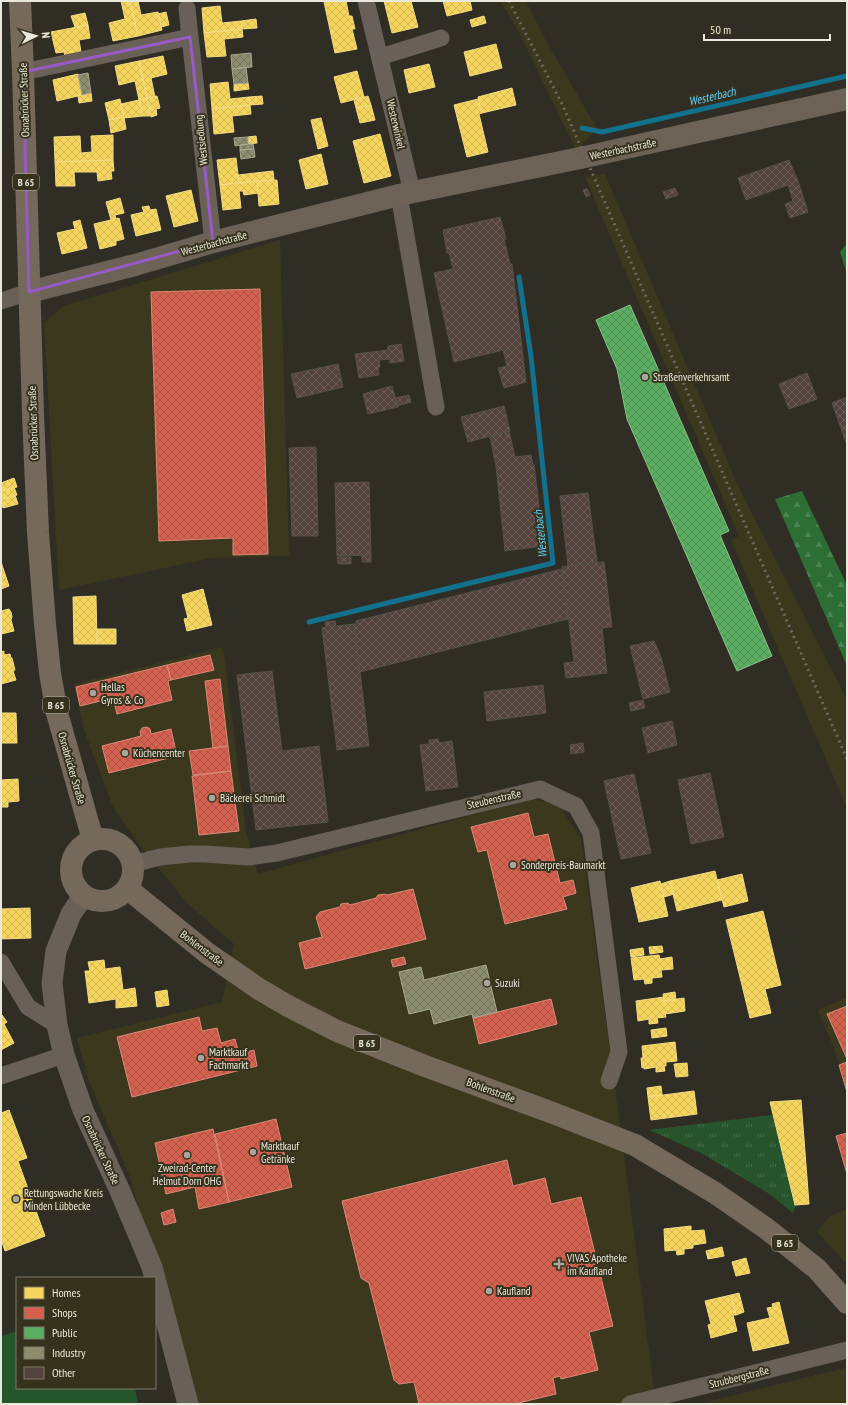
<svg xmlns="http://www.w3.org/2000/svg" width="848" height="1405" font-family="'PT Sans Narrow',sans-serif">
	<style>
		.built { fill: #3b381e }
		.grass { fill: url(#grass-tufts) }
		.forest { fill: url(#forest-firs) }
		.park { fill: #26552b }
		.homes { fill: url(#homes-cross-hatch); stroke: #f2db82 }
		.shops { fill: url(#shops-cross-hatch); stroke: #dc8978 }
		.public { fill: url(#public-cross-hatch); stroke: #85bf86 }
		.industry { fill: url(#industry-cross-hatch); stroke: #a8a88f }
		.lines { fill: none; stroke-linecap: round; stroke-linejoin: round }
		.stream { stroke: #13718e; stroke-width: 5 }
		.building { fill: url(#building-cross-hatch); stroke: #57514c }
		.minor { stroke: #696057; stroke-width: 17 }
		.tertiary { stroke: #696057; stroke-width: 21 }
		.secondary { stroke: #6d6256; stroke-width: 22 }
		.primary { stroke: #75695b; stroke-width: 22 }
		.rail { stroke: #6e6960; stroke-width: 3; stroke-dasharray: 2 4; stroke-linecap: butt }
		.marked { fill: none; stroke: #975bc6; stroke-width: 3; stroke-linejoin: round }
		.poi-dot { fill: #a9a79b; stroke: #36321e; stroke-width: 1.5 }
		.labels { text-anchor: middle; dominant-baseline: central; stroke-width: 4; stroke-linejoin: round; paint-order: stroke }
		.shield { fill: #36321e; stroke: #b4b1a2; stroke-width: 1 }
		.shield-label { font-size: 10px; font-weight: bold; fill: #eae8db }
		.street-label { font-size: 11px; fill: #eae8db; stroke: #36321e }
		.poi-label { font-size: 11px; fill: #eae8db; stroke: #36321e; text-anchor: start }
		.water-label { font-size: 12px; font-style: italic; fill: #5bd2fe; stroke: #36321e }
	</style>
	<defs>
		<pattern id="grass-tufts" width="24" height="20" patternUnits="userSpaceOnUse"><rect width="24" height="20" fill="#26552b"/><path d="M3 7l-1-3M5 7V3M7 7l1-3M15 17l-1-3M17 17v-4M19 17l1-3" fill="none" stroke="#466d49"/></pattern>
		<pattern id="forest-firs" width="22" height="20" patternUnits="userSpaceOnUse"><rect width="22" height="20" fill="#2d6e35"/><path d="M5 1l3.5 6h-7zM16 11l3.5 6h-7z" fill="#4c8352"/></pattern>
		<pattern id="homes-cross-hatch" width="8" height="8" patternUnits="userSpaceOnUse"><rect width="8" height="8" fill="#f6d55c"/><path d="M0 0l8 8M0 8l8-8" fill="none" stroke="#d3b857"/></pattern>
		<pattern id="shops-cross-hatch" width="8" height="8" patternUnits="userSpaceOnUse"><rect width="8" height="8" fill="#d6604d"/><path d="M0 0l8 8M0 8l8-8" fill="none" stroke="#a45749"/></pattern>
		<pattern id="public-cross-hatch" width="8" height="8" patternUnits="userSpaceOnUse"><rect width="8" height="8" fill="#5aae61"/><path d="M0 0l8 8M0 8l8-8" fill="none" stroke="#548f58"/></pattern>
		<pattern id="industry-cross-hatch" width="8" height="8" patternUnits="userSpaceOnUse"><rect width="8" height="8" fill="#8c8c6e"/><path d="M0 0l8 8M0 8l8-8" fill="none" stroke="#74745f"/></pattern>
		<pattern id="building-cross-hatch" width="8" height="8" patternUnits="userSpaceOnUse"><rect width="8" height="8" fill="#54433c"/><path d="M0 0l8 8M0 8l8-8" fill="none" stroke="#6d5e58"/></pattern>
	</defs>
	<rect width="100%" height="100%" fill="#302e24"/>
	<!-- built -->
	<path class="built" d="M500 1H526L544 37 597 129 576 150 518 30Z
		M605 174 738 486 847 700V808L731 540 739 536 585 177Z
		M280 240 289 556 212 558 59 590 44 323 64 306Z
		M223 647 246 831 258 874 530 799 558 804 581 838 625 1163 653 1383 658 1404H194L185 1366 128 1172 89 1081 77 1038 222 1002 234 944 187 903 139 844 113 807 84 730 74 684Z
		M847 997V1092L835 1051 818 1010Z
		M847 1210V1264L817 1232 831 1215Z
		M845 1368H847V1404H698Z"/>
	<!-- grass -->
	<path class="grass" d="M773 1115 796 1205 793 1213 768 1193 701 1153 649 1130Z"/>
	<!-- forest -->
	<path class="forest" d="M847 243V274L840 252Z
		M802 491 847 585V666L775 499Z"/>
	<!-- park -->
	<path class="park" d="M17 1331V1388H135L138 1404H1V1336Z"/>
	<!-- homes -->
	<path class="homes" d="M121 1H130L138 36 113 41 109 23 125 19Z
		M130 1H138L141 15 158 12 162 30 138 36Z
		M329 1H346L349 16H352L355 29H352L357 49 335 53 324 2Z
		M384 1H411L418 27 392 33Z
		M443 1H470L472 10 447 16Z
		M220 6 222 23 241 21 242 29 204 33 202 8Z
		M166 12 169 25 161 27 158 14Z
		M85 13 88 25 75 27 71 16Z
		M484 16 486 23 472 27 470 20Z
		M256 19 257 28 242 29 241 21Z
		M88 25 90 38 79 40 81 52 65 56 64 52 56 53 51 32Z
		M242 29 243 37 224 39 226 56 207 57 204 33Z
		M496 44 502 68 470 76 464 52Z
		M163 56 167 74 151 78 155 97 147 98 139 61Z
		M139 61 147 98 139 100 135 81 119 85 115 66Z
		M429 64 435 87 409 93 404 70Z
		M357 71 364 97 341 103 334 77Z
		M78 74 82 95 57 101 53 80Z
		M228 82 230 99 249 97 250 105 212 109 210 84Z
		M248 83 249 89 234 91V84Z
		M512 88 516 105 482 113 478 97Z
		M91 93 92 101 79 103 78 96Z
		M157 96 160 108 156 109 157 115 151 117 147 98Z
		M262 96 263 104 250 105 249 97Z
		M368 96 371 105 356 108 354 100Z
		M147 98 150 116H143L139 100Z
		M120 99 124 117 109 120 105 103Z
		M478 99 482 113 479 114 488 152 467 157 454 105Z
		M139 100 143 116 124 118 121 104Z
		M250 105 251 114 232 116 234 132 214 134 212 109Z
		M371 105 375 120 360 123 356 108Z
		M124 117 126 129 111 133 109 120Z
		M321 118 328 146 318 149 311 120Z
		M380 134 391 176 364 183 353 141Z
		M113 135V160L55 162 54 137 80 136 81 153 92 152 91 136Z
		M256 136 257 143 248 144V137Z
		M321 154 328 184 306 189 299 160Z
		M236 158 239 183 220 185 217 160Z
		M113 160 114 171H111L112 179 98 181 97 172H74L75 186H56L55 162Z
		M273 171 274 180 239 183 238 175Z
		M277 180 279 204 259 206 257 181Z
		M257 181 258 193 244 195 243 191H239L241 208 223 210 220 185Z
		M191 190 198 221 174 227 166 196Z
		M120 198 124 213 115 215 116 219 111 220 106 202Z
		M149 206 150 210 156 209 161 230 136 236 131 215 144 212 142 207Z
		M119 218 124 239 116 241V245L100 249 94 224Z
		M80 220 87 248 62 254 57 233 75 229 73 222Z
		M14 478 17 487 2 491 1 483Z
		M14 487 17 495 2 499 1 491Z
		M15 495 18 504 3 508 1 500Z
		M1 562 9 586 1 589Z
		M203 589 212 625 187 631 184 619 188 618 182 595Z
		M96 596 97 644H74L73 597Z
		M9 609 11 612 12 617 11 620 14 631 1 634V611Z
		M97 629H116V644H97Z
		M4 651V655L10 654 11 658H12L15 670 13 671 16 680 1 684V652Z
		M1 713H16L17 743H1Z
		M18 779 19 801 8 802V807H1V780Z
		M715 871 722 900 677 911 670 881Z
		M742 874 748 901 724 907 717 880Z
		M660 881 668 916 639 922 631 888Z
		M670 881 674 894 664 897 661 884Z
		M30 908 31 938 1 939V909Z
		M763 911 781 985 765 989 771 1013 750 1018 726 920Z
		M662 946 663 952 650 954 649 947Z
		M643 948 644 955 631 957 630 950Z
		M659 955 660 959 672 957 673 969 661 970 662 977 652 978V983L645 984 644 979 634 980 631 958Z
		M104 960 105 969 120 967 123 990 135 988 137 1006 116 1008V999L89 1003 85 971H90L88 962Z
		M167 990 169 1005 157 1007 155 992Z
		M675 992 676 1000 664 1001 663 994Z
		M664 997V1001L684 998 685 1011 665 1014 666 1017 657 1018 658 1023 649 1024V1019L638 1021 636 1001Z
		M1 1015H2L7 1022 4 1024 14 1043 1 1050Z
		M666 1028 667 1036 652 1038 651 1030Z
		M675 1042 677 1061 666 1062V1066H664L665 1071 656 1072V1067L644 1069V1067L642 1068 641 1058H643L642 1046Z
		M687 1063 688 1076 676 1077 674 1064Z
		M661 1086 662 1095 648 1097 647 1088Z
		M694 1091 697 1114 651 1120 648 1097Z
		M801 1100 809 1204 795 1205 770 1102Z
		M9 1110 27 1158 18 1161 45 1236 5 1251 1 1239V1113Z
		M691 1226V1231L704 1230 706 1243 693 1245V1248L684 1249V1254L677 1255 676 1250 665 1251 664 1229Z
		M722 1247 724 1256 708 1259 706 1251Z
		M746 1258 750 1273 736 1276 732 1262Z
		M739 1293 744 1312 736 1315 731 1295Z
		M731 1295 736 1315H733L737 1331 711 1338 708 1325 711 1324 705 1301Z
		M779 1302 789 1343 753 1351 747 1323 770 1318 767 1308 773 1307 772 1304Z"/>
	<!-- shops -->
	<path class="shops" d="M260 289 268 554 233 555V538L159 541 151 292Z
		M210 655 214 670 171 680 167 665Z
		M167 665 171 680 168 681 172 700 117 714 113 698 80 706 76 687Z
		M220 679 228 746 213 748 205 681Z
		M147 727 150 729 151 734 171 729 177 756 109 773 102 746 141 736 140 732 142 728Z
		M228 746 231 771 193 775 189 751Z
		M231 771 239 831 199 835 192 776Z
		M528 813 534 837 548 834 560 883 573 880 576 893 563 897 567 909 505 924 487 850 478 852 471 827Z
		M413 889 426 939 305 969 299 943 322 937 316 917 320 912 340 907 341 904 348 903 350 905 376 898 378 895 385 894 387 895Z
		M404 957 406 964 393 967 391 960Z
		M551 999 557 1024 479 1044 473 1018Z
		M847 1006V1059L827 1014Z
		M199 1017 202 1031 217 1028 221 1043 235 1039 239 1054 254 1050 257 1066 132 1097 117 1037Z
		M847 1062V1092L839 1065Z
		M276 1119 292 1187 229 1202 215 1134Z
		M213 1129 229 1202 199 1209 195 1187 166 1194 155 1143Z
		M847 1133V1174L836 1136Z
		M507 1160 513 1186 545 1178 551 1204 581 1197 613 1326 589 1332 598 1370 561 1379 560 1376 553 1378 556 1394 514 1404H419L414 1382 399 1384 394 1380 369 1283 361 1278 342 1201Z
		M173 1209 176 1222 164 1225 161 1213Z"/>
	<!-- public -->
	<path class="public" d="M630 305 729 531 720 535 772 656 737 671 627 419 617 369 596 320Z"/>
	<!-- industry -->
	<path class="industry" d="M251 53 252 67 232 69 231 55Z
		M246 67 248 83 234 84 232 69Z
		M88 73 91 93 82 95 78 75Z
		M248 137V144L235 146 234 138Z
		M253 144 254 149 240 150V145Z
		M254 149 255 157 241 159 240 150Z
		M486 965 497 1012 473 1018 472 1014 434 1024 430 1009 409 1014 399 972 421 967 424 980Z"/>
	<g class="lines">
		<!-- stream -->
		<path class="stream" d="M582 128 602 132 847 76
			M309 622 553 563 531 356 519 277"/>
	</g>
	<!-- building -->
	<path class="building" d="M789 160 798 181 808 212 790 218 785 204 793 201 788 185 746 200 738 178Z
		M675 188 678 195 666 199 663 192Z
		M587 189 590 195 586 197 583 190Z
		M500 217 506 239H504L510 264H512L526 382 504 388 498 368 507 366 503 350 454 362 434 273 453 269 449 253H447L443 230Z
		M401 344 404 361 390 363V359L379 360 380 367H378L379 375 359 378 355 354 388 350V346Z
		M338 364 343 387 297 398 291 374Z
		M807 373 817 399 789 409 779 384Z
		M392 386 398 407 368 414 363 394Z
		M409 395 411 402 397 406 395 398Z
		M847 397V445L832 403Z
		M504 406 510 431 468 442 461 417Z
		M509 431 515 457 531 455 533 465H534L544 546 505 551 496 466 490 437Z
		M316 447 318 536H292L289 448Z
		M369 482 371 555 337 556 335 483Z
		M588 493 597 562 568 566 560 496Z
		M371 555V562H362V556Z
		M337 557H351V564H338Z
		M604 562 612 627 602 628 607 673 566 678 564 663 574 662 562 567Z
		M562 569 568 619 360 672 354 624H356V621Z
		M335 621 336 626 354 624 369 746 337 750 322 628 326 627 325 622Z
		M654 641 661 657 670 692 643 699 630 646Z
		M272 671 282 751 319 746 328 822 256 830 237 675Z
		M543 685 546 713 487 721 484 692Z
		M643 700 645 708 631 711 629 703Z
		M672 721 677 745 648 753 642 728Z
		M438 739 439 743 452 741 458 787 426 791 420 745 429 744V740Z
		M583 743 584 752 571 754 570 745Z
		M710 773 724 837 691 844 678 780Z
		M634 774 651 853 621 859 604 781Z"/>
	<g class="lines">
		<!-- minor -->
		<path class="minor" d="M366 1 412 192
			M187 8 190 37
			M380 57 441 38
			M23 72 190 37 213 242
			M399 195 436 407
			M1 301 29 292
			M133 864 160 857 189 854H205L249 857 277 853 540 789 576 806 591 833 619 1052 609 1081
			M1 962 28 1007 57 1025
			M1 1076 64 1055
			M630 1404 847 1350"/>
		<!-- tertiary -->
		<path class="tertiary" d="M84 895 71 914 56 951 52 983 57 1025 64 1055 83 1110 120 1191 152 1267 188 1404"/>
		<!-- secondary -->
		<path class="secondary" d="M29 292 135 265 213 242 399 195 585 157 847 99"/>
		<!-- primary -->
		<path class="primary" d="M20 1 23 72 33 414 38 533 45 624 50 673 57 713 93 840
			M71 870a31 31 0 1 1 62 0a31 31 0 1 1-62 0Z
			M128 889 207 953 259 989 288 1006 337 1031 425 1066 553 1113 635 1145 715 1193 767 1229 817 1269 847 1303"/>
		<!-- rail -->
		<path class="rail" d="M509 1 563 106 847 759"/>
	</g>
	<!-- marked area -->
	<path class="marked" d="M190 37 213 242 29 292 23 72Z"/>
	<!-- markers -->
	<g class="poi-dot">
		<circle cx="645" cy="377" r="4"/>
		<circle cx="93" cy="693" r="4"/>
		<circle cx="125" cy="753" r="4"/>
		<circle cx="212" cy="798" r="4"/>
		<circle cx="513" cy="865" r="4"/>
		<circle cx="487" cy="983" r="4"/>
		<circle cx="201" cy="1058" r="4"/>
		<circle cx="253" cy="1152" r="4"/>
		<circle cx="187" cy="1155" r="4"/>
		<circle cx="16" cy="1199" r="4"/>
		<path d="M557 1258h4v4h4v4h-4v4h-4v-4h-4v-4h4z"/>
		<circle cx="489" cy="1291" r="4"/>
	</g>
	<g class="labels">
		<!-- shield labels -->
		<g class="shield">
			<rect x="13" y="174" width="26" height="16" rx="3"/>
			<rect x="43" y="697" width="26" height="16" rx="3"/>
			<rect x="354" y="1035" width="26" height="16" rx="3"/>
			<rect x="772" y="1235" width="26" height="16" rx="3"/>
		</g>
		<g class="shield-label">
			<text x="26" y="182">B 65</text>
			<text x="56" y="705">B 65</text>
			<text x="367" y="1043">B 65</text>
			<text x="785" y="1243">B 65</text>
		</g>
		<!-- street labels -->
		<g class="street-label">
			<text transform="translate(24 100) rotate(-92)">Osnabrücker Straße</text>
			<text transform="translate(396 124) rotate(77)">Westerwinkel</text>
			<text transform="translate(201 140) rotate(-96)">Westsiedlung</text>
			<text transform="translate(623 149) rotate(-12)">Westerbachstraße</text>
			<text transform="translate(214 243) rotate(-15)">Westerbachstraße</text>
			<text transform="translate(33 423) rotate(-92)">Osnabrücker Straße</text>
			<text transform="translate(72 768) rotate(74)">Osnabrücker Straße</text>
			<text transform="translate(494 799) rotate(-13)">Steubenstraße</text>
			<text transform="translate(202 948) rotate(37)">Bohlenstraße</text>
			<text transform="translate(491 1090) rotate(20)">Bohlenstraße</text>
			<text transform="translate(101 1150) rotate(65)">Osnabrücker Straße</text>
			<text transform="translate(739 1377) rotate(-14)">Strubbergstraße</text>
		</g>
		<!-- poi labels -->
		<g class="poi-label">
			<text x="653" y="377">Straßenverkehrsamt</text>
			<text x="101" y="687">Hellas<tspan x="101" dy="13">Gyros &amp; Co</tspan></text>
			<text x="133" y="753">Küchencenter</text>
			<text x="220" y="798">Bäckerei Schmidt</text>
			<text x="521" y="865">Sonderpreis-Baumarkt</text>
			<text x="495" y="983">Suzuki</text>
			<text x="209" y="1052">Marktkauf<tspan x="209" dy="13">Fachmarkt</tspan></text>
			<text x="261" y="1146">Marktkauf<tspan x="261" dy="13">Getränke</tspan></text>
			<text x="187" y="1168" text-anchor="middle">Zweirad-Center<tspan x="187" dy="13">Helmut Dorn OHG</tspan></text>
			<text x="24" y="1193">Rettungswache Kreis<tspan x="24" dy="13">Minden Lübbecke</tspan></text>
			<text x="567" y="1258">VIVAS Apotheke<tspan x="567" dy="13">im Kaufland</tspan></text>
			<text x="497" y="1291">Kaufland</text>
		</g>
		<!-- water labels -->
		<g class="water-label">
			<text transform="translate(712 96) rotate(-13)">Westerbach</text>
			<text transform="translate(540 534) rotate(-96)">Westerbach</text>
		</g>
	</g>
	<!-- border -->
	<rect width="848" height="1405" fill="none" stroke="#eae8db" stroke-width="4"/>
	<!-- legend -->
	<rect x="16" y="1277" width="140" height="112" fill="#36321e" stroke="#7e7b6a"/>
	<rect x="24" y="1287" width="20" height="12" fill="#f6d55c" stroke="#7e7b6a"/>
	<text x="52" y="1297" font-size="12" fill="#eae8db">Homes</text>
	<rect x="24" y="1307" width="20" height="12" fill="#d6604d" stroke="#7e7b6a"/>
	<text x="52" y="1317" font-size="12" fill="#eae8db">Shops</text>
	<rect x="24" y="1327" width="20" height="12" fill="#5aae61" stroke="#7e7b6a"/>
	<text x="52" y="1337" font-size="12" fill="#eae8db">Public</text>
	<rect x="24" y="1347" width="20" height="12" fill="#8c8c6e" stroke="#7e7b6a"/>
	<text x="52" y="1357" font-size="12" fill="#eae8db">Industry</text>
	<rect x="24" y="1367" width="20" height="12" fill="#54433c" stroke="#7e7b6a"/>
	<text x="52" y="1377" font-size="12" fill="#eae8db">Other</text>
	<!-- north arrow -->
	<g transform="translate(36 36) rotate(85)" stroke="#36321e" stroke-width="3" paint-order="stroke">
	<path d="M0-3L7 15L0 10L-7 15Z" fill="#eae8db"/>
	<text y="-6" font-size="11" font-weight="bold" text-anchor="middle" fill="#eae8db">N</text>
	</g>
	<!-- scale -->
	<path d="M704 34v6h126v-6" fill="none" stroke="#eae8db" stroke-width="2"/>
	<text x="710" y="34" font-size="12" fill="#eae8db" stroke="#36321e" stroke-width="3" paint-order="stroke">50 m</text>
</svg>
